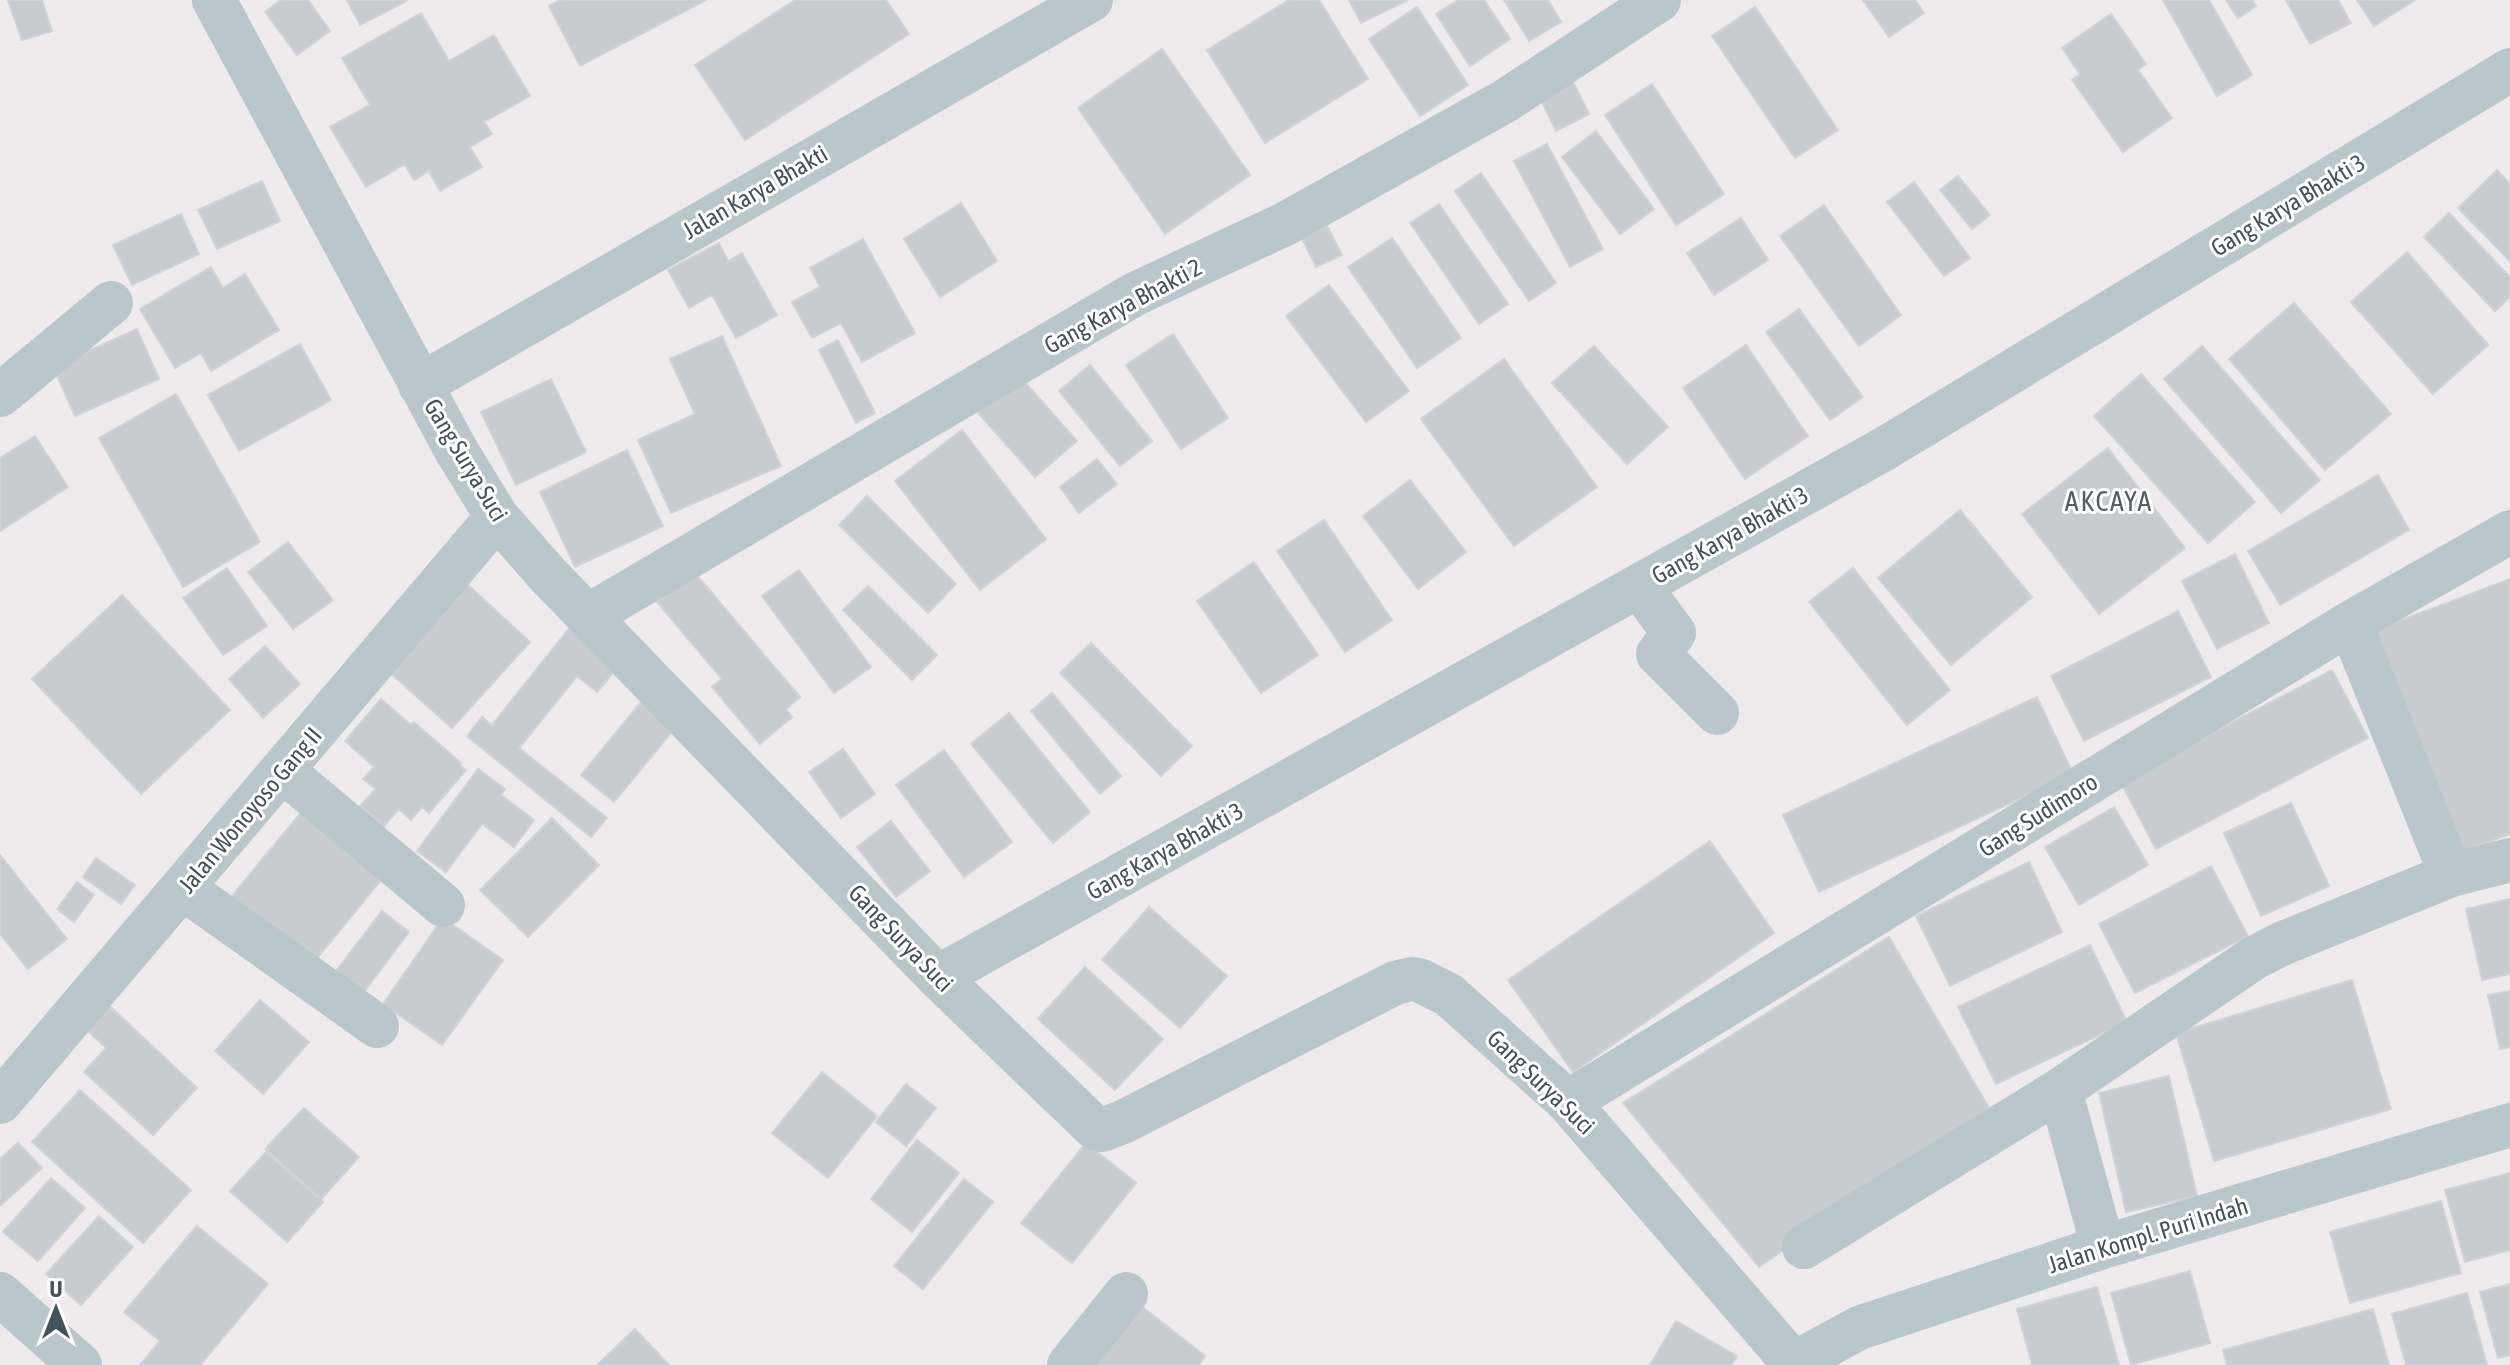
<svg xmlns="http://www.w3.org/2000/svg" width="2510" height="1365" font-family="'Asap Condensed',sans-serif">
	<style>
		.building { fill: #c8ccd1; stroke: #cfd3d8; stroke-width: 2 }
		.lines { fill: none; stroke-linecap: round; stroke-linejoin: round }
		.street { stroke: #b9c6cc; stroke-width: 44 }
		.labels { text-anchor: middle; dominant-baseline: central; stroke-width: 6; stroke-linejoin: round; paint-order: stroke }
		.street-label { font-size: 24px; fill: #43525a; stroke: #fff }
		.quarter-label { font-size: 28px; letter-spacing: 2px; fill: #585d61; stroke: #fff }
	</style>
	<rect width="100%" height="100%" fill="#efebec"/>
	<!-- building -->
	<path class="building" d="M8 0H42L52 31 22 40Z
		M281 0H308L330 31 297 55 265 12Z
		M347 0H408L360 25Z
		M560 0H706L580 66 549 6Z
		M795 0H886L909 34 745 140 695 65Z
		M1289 0H1319L1368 79 1265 143 1207 50Z
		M1349 0H1408L1361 23Z
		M1458 0H1484L1510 39 1470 66 1436 14Z
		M1504 0H1548L1561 22 1529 41Z
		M1863 0H1915L1924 13 1889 37Z
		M2163 0H2209L2252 75 2217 96Z
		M2226 0H2252L2256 6 2238 18Z
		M2286 0H2338L2351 23 2310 44Z
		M2357 0H2415L2374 26Z
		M1417 7 1468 85 1420 116 1369 39Z
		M1755 7 1838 130 1795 158 1712 36Z
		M421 13 449 61 494 35 530 96 484 122 492 134 470 147 482 167 440 191 429 171 414 180 405 164 366 187 330 127 370 105 342 58Z
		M2111 14 2146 64 2138 70 2172 118 2123 152 2072 80 2080 74 2062 48Z
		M1162 49 1250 175 1165 234 1078 108Z
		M1571 78 1589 114 1556 131 1538 94Z
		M1652 84 1724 194 1676 225 1605 115Z
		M1596 131 1654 209 1620 234 1562 157Z
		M1547 144 1603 249 1570 267 1514 161Z
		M2497 170 2510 184V261L2458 208Z
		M1481 173 1556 283 1529 301 1455 191Z
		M1958 176 1990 215 1972 229 1940 190Z
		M262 181 280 221 217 249 198 210Z
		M1914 182 1970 258 1944 276 1887 202Z
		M961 203 997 261 940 297 904 239Z
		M1439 204 1508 304 1479 324 1410 223Z
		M1824 205 1901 315 1859 346 1780 236Z
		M2449 213 2510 277V297L2495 311 2424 237Z
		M181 214 199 254 132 285 113 245Z
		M1741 218 1768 260 1714 295 1687 253Z
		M1327 226 1342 255 1316 267 1302 239Z
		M1392 238 1461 338 1417 368 1348 267Z
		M863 239 915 333 862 362 841 323 812 338 792 302 820 287 810 268Z
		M719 243 728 261 742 253 777 315 736 338 712 295 689 308 668 270Z
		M2407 252 2488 345 2433 394 2351 302Z
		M211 267 223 288 245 274 279 330 211 371 201 353 175 368 140 309Z
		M1329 285 1409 391 1366 422 1286 316Z
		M2294 303 2391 414 2325 470 2229 359Z
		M1799 309 1863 397 1830 420 1766 332Z
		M137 329 159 379 75 416 53 367Z
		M1173 334 1228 418 1181 449 1126 365Z
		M722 336 781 466 671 513 638 440 695 414 670 359Z
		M838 340 875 413 856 423 819 350Z
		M300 344 331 400 239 451 208 395Z
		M1746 345 1808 436 1745 479 1683 388Z
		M1594 346 1668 427 1627 464 1552 383Z
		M2202 346 2320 480 2281 513 2164 379Z
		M1504 359 1597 487 1514 546 1421 419Z
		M1090 365 1152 441 1120 466 1059 391Z
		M1014 370 1077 441 1035 477 972 406Z
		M2141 374 2255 502 2208 543 2094 416Z
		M551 379 586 452 516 485 481 412Z
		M176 394 260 542 183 587 99 438Z
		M962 430 1046 539 980 590 895 481Z
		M35 436 68 487 0 531V458Z
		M2108 448 2185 548 2099 614 2022 514Z
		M627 450 663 526 575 567 540 492Z
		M1097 459 1117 484 1079 513 1060 487Z
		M2378 475 2409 530 2280 605 2248 551Z
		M1410 480 1466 552 1418 589 1363 516Z
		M867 496 956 584 928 613 839 525Z
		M1960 510 2032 597 1951 665 1878 578Z
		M1324 520 1392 620 1345 652 1277 551Z
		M288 542 333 600 293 629 248 572Z
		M2235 554 2269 623 2217 649 2182 581Z
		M1254 562 1318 655 1261 693 1197 601Z
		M227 568 267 626 223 655 183 598Z
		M1853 568 1950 690 1907 725 1809 602Z
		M799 570 871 667 834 693 762 596Z
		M694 572 800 697 786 709 792 717 760 744 712 687 722 679 657 602Z
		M2510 579V834L2457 854 2372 631Z
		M467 584 530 642 452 728 388 671Z
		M868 586 937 655 912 680 843 610Z
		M122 595 230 710 141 794 32 679Z
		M2178 611 2211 677 2084 741 2051 676Z
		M571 626 616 669 597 692 577 676 519 748 607 818 591 837 467 736 482 717 492 725Z
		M1091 643 1192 746 1161 776 1060 673Z
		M265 646 300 684 263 718 229 679Z
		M2332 670 2368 738 2156 849 2120 781Z
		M1052 693 1121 776 1100 794 1031 711Z
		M2037 697 2073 774 1819 892 1783 815Z
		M381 699 411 725 414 722 461 763 460 765 466 770 429 813 422 807 411 820 399 809 384 826 360 806 376 789 363 779 374 767 345 741Z
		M642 701 675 728 614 802 581 775Z
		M1009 713 1090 812 1053 843 971 744Z
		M843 749 875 794 841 818 809 772Z
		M944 750 1012 842 964 877 896 785Z
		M478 769 505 789 501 795 534 820 514 847 482 824 446 872 417 851Z
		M309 803 391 868 309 968 227 902Z
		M2291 803 2329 886 2261 916 2224 833Z
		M2114 807 2148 865 2079 905 2045 847Z
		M552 818 599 865 528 937 480 890Z
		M891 821 930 871 896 897 857 847Z
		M1710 841 1774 933 1573 1072 1508 980Z
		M0 855 67 939 28 969 0 934Z
		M96 858 135 885 121 904 83 877Z
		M2029 862 2062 932 1950 986 1916 916Z
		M2211 866 2248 936 2135 993 2099 924Z
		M77 882 94 895 74 922 57 909Z
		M2510 899V974L2482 980 2466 909Z
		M1149 907 1227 976 1180 1028 1102 960Z
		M382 911 409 932 361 996 333 975Z
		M443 918 503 960 442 1045 383 1004Z
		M1889 937 1989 1108 1759 1267 1623 1103Z
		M2090 945 2127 1022 1996 1084 1958 1007Z
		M1085 967 1163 1039 1115 1090 1038 1019Z
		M2352 980 2391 1109 2214 1161 2176 1033Z
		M2510 991V1047L2500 1049 2488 995Z
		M98 995 197 1088 153 1135 84 1072 106 1048 75 1019Z
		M260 1000 309 1042 263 1094 215 1051Z
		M822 1072 877 1116 828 1178 772 1133Z
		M2169 1076 2197 1196 2126 1212 2099 1093Z
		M906 1084 936 1108 906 1146 876 1122Z
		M80 1090 191 1190 143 1243 32 1142Z
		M304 1108 359 1157 321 1199 265 1149Z
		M917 1140 959 1173 912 1232 871 1199Z
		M18 1143 42 1168 0 1206V1159Z
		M1086 1143 1136 1183 1072 1263 1021 1223Z
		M266 1152 323 1202 287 1242 230 1191Z
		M2510 1173V1250L2465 1262 2445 1190Z
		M51 1178 85 1208 38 1261 3 1232Z
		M964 1179 993 1202 923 1289 894 1266Z
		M2441 1201 2461 1273 2350 1303 2330 1232Z
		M99 1216 133 1247 81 1305 46 1274Z
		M197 1226 268 1284 200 1365H140L160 1341 124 1312Z
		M2190 1271 2210 1343 2131 1365 2111 1293Z
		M2510 1284V1355L2498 1358 2480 1292Z
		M2097 1287 2119 1365H2032L2017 1309Z
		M2467 1293 2487 1365H2406L2392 1314Z
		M1140 1305 1205 1356 1199 1365H1091Z
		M2373 1309 2389 1365H2227L2223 1350Z
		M1676 1321 1737 1356 1731 1365H1650Z
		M635 1329 669 1365H597Z"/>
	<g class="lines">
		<!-- street -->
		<path class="street" d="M214 0 456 450 497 517 548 575 938 977 1095 1128 1102 1130 1123 1122 1395 983 1411 979 1419 980 1449 995 1568 1102 1795 1365
			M420 385 1091 0
			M0 395 111 303
			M1639 586 1674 633 1658 654 1717 713
			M588 616 1135 294 1285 224 1505 101 1659 0
			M2350 623 2451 875
			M283 771 443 905
			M184 889 377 1026
			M938 977 1884 449 2510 70
			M2060 1090 2103 1247
			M0 1102 497 517
			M1568 1102 2350 623 2510 532
			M1804 1247 2060 1090 2254 958 2281 944 2451 875 2510 860
			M0 1294 80 1365
			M1069 1365 1126 1294
			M1791 1365 1859 1328 2103 1247 2510 1125"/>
	</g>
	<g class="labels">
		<!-- street labels -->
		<g class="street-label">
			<text transform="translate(755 192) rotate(-30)">Jalan Karya Bhakti</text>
			<text transform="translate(2288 205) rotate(-31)">Gang Karya Bhakti 3</text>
			<text transform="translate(1123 306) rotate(-28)">Gang Karya Bhakti 2</text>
			<text transform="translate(466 460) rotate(59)">Gang Surya Suci</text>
			<text transform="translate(1730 535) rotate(-29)">Gang Karya Bhakti 3</text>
			<text transform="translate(250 810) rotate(-50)">Jalan Wonoyoso Gang II</text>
			<text transform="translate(2038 815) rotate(-32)">Gang Sudimoro</text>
			<text transform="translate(1165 851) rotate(-29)">Gang Karya Bhakti 3</text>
			<text transform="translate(901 938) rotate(46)">Gang Surya Suci</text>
			<text transform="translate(1541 1082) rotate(44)">Gang Surya Suci</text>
			<text transform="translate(2148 1235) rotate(-17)">Jalan Kompl. Puri Indah</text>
		</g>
		<!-- quarter labels -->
		<g class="quarter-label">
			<text x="2109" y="501">AKCAYA</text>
		</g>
	</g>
	<!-- north arrow -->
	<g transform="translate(56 1309)" stroke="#ffffff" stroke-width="6" paint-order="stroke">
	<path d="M0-6L14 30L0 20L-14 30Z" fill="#43525a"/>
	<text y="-12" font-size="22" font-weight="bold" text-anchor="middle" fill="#43525a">U</text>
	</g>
</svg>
